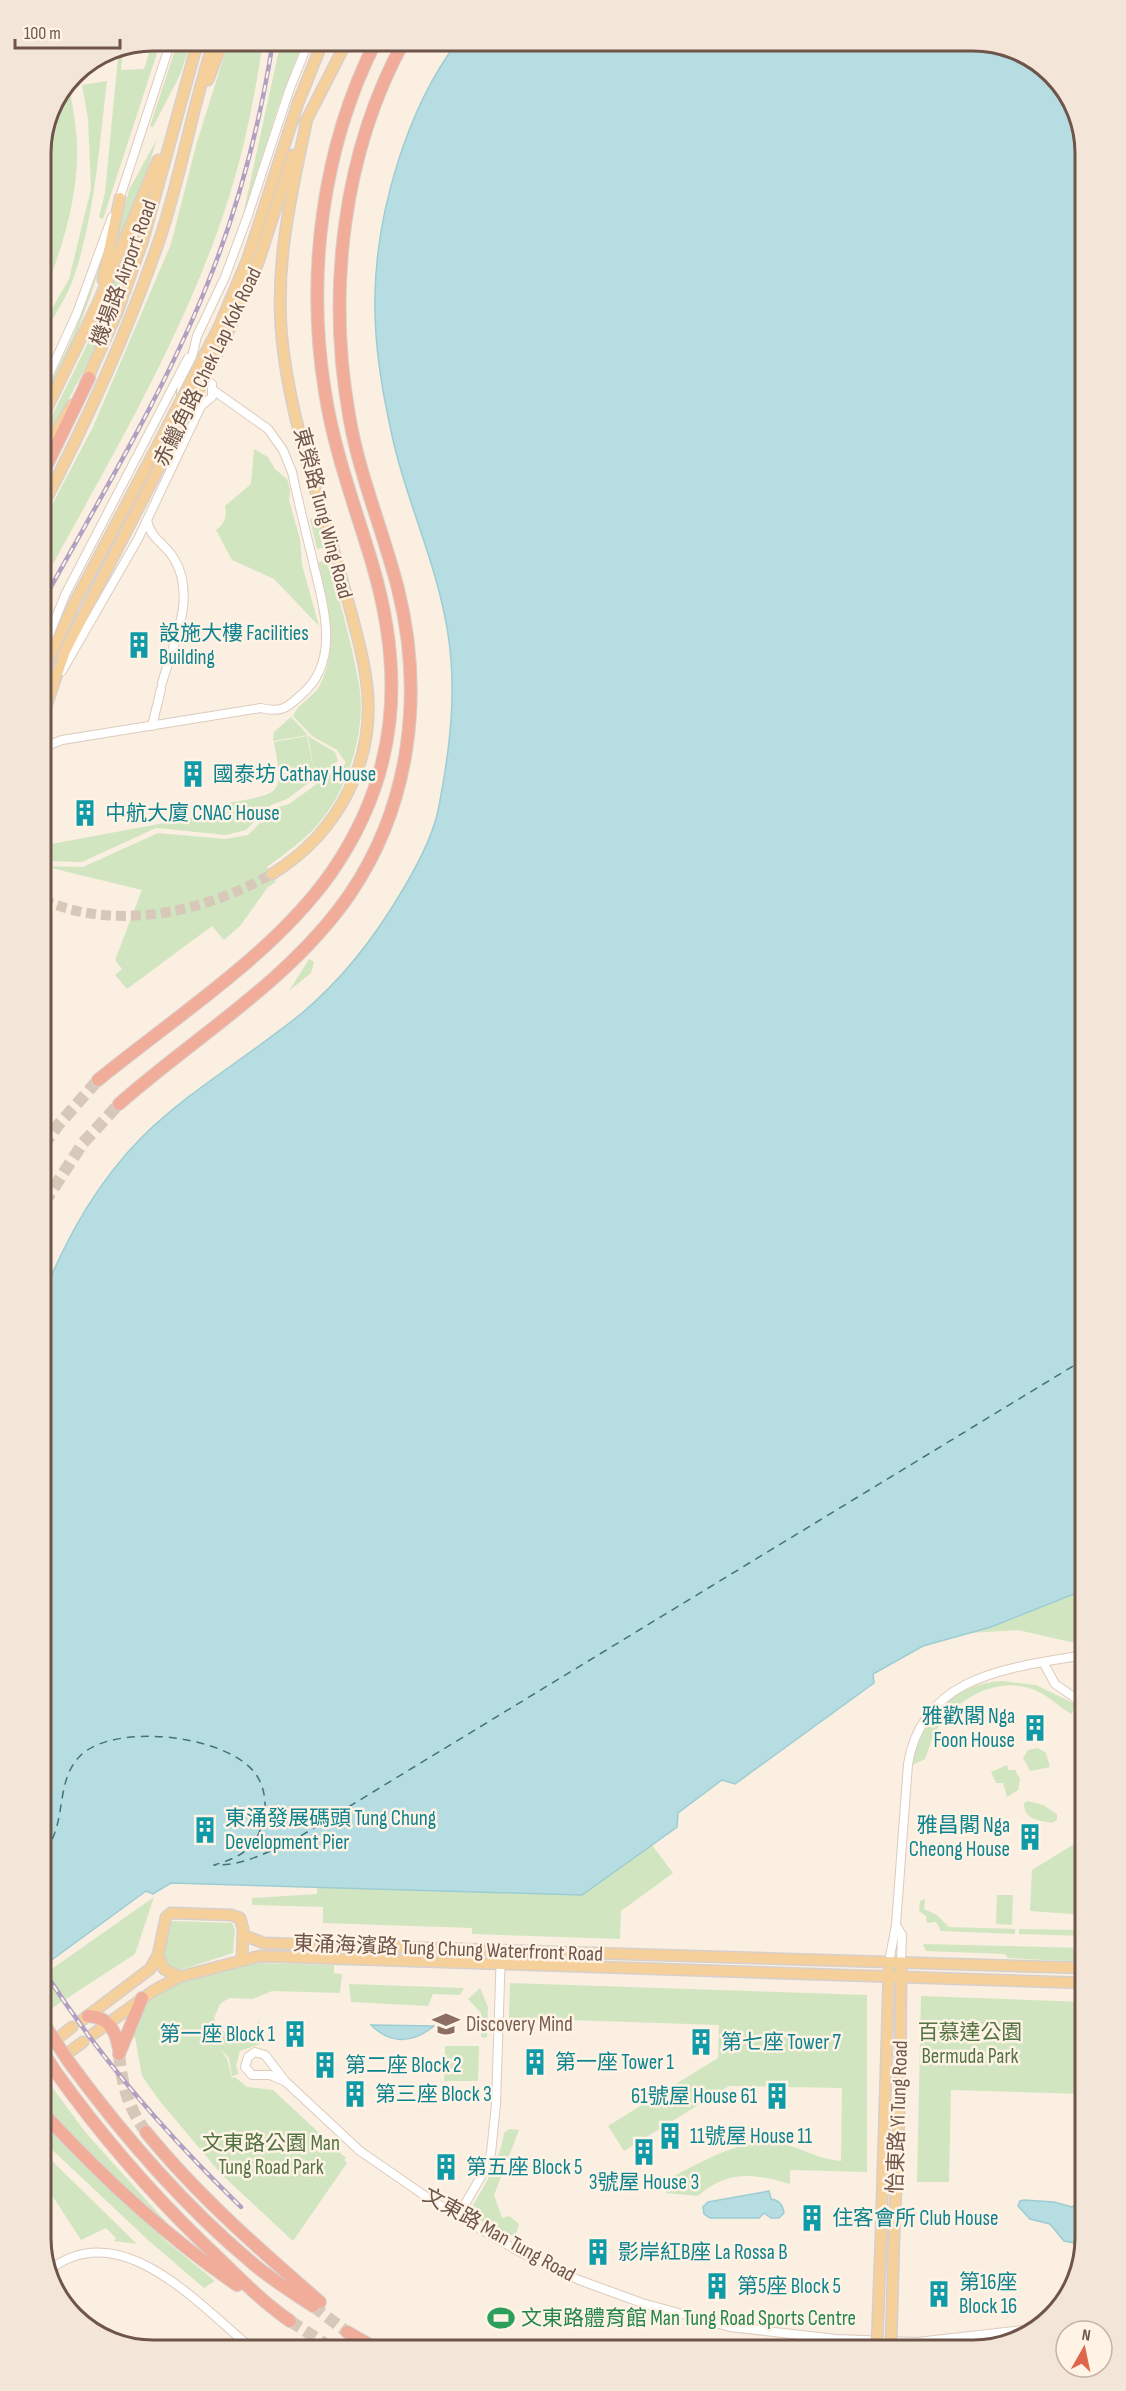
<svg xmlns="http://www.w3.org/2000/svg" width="1126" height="2391" font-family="'Sofia Sans Condensed','Noto Sans TC',sans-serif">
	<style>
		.green { fill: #d1e6c0 }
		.water { fill: #b6dde2; stroke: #9dcdd3; stroke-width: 1.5 }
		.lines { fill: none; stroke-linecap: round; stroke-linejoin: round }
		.ferry { stroke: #42737b; stroke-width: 1.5; stroke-dasharray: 8 6; stroke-linecap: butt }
		.major-tunnel { stroke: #d7c8ba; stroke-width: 10; stroke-dasharray: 10 5; stroke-linecap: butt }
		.highway-tunnel { stroke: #d7c8ba; stroke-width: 12; stroke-dasharray: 12 6; stroke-linecap: butt }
		.minor-casing { stroke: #ddcbbd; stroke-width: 10 }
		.major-casing { stroke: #d7cfcc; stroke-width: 13 }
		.highway-casing { stroke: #d7cfcc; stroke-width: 14 }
		.minor { stroke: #fff; stroke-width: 8 }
		.major { stroke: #f6d09b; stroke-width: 10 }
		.highway { stroke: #f1ad9a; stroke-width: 12 }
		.rail-casing { stroke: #b1a0c2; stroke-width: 4.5 }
		.rail { stroke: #fef3e5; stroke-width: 2; stroke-dasharray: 7; stroke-linecap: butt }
		.major-bridge-casing { stroke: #d7cfcc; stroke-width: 13; stroke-linecap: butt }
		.highway-bridge-casing { stroke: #d7cfcc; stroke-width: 14; stroke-linecap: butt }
		.major-bridge { stroke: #f6d09b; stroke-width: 10 }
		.highway-bridge { stroke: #f1ad9a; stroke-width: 12 }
		.labels { text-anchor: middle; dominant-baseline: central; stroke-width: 5; stroke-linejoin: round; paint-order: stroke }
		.street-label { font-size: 21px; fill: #6f5549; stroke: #fef3e5 }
		.culture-label { font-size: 21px; fill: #0d838f; stroke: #fef3e5; text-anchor: start }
		.education-label { font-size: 21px; fill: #785e54; stroke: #fef3e5; text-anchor: start }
		.park-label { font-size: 21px; fill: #537442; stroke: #fef3e5 }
		.leisure-label { font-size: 21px; fill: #27864d; stroke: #fef3e5; text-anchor: start }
		.rim { fill: none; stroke: #6f5549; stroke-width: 3 }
	</style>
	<rect width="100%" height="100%" fill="#faefe0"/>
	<!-- green -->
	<path class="green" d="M153 41H161L103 219 99 217 105 193 119 47H123L121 70 144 69Z
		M178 41H191L180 75 153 127 150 126Z
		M229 41H263C254 104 240 170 218 230 173 355 105 468 42 584V524L93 427 171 244 197 142Z
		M281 41H303L279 104 241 224Z
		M107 81C99 147 95 214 74 277 67 298 52 319 41 338V328L69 279 91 189 88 119 82 85Z
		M69 85C71 100 75 115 76 131 82 182 64 251 41 297V146Z
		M157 139 139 196 113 253 129 190Z
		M155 178C150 206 141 231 131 257 109 321 82 378 48 436L42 442V436L85 349Z
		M103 258C86 311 67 362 41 412V403L72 338Z
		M254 449 268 457 275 469 287 479 290 490 289 500 300 539 302 565 319 626 274 579 232 560 216 530C225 524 227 516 225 506L251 484Z
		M320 517 327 547 317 549 310 519Z
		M329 560C339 601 352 643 359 685 366 724 352 775 330 808 315 833 290 850 267 867L276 882 268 887 240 926 224 940 212 926 127 989 115 975 122 969 115 960 142 890 43 866 83 867 158 833 225 839 248 835 275 808 289 804 346 763 337 750 312 736 293 716C299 702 313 698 320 685 340 645 328 603 318 562Z
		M291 717 311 738 335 752 338 761 287 799 271 805 246 830 226 835 156 828 82 862 43 861V828L46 845 229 811 228 803C281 793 284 797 274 742L307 736 314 772 308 735 273 741 274 732Z
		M309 959 314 962 311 973 289 991Z
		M1084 1590V1645L1018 1630 970 1633Z
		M1001 1681 1036 1685 1077 1705 1071 1714C1058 1706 1047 1694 1032 1689 997 1676 956 1699 937 1729 931 1739 929 1749 925 1759L912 1765C920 1718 954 1684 1001 1681Z
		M1038 1748 1046 1753 1050 1767 1030 1771 1023 1758 1028 1750Z
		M1007 1765 1008 1770H1015L1020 1779 1018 1790 1007 1797 1003 1783H996L991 1772Z
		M1028 1801 1043 1805 1057 1814V1820L1052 1823C1038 1820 1024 1820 1024 1803Z
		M1084 1838 1085 1915 1030 1911 1032 1870Z
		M652 1845 673 1873 621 1911 620 1939 472 1934V1928L323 1923V1907L252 1905V1898L317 1894V1887L582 1895Z
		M997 1895H1013L1012 1925 996 1924Z
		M154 1897 135 1954 46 2012V1973Z
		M925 1899 924 1909 937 1915 949 1927 1015 1929V1934L941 1931 936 1922 927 1923 926 1916 919 1911 920 1901Z
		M173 1921 232 1923 235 1929 233 1953 180 1970H171L162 1957 170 1922Z
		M1019 1929 1085 1930V1936L1019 1934Z
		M924 1944 1085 1948V1962L1008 1958 1005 1954 926 1951 923 1945Z
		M259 1963 334 1965V1973L342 1974 340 1993 272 1991 253 1999 229 1998 220 2004 214 2018 217 2027 235 2039 252 2034 259 2020 260 2044 240 2051 236 2066 239 2074 232 2076 229 2058 220 2049 227 2059 232 2078 235 2077 247 2087 273 2090 346 2158 344 2160 347 2163 293 2241 221 2174 159 2100 142 2076 135 2037 128 2041C131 2032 133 2019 139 2011 161 1981 225 1969 259 1963Z
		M510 1983 867 1995V2172L790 2170V2184C754 2173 727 2170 698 2196L666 2193 668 2179C705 2161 745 2134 787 2145 808 2151 819 2159 841 2161L842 2088 729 2086 624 2151 608 2126 718 2058 719 2025 509 2018Z
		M349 1984 464 1988 460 1995 433 1994 428 2006 351 2002Z
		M480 1988 488 2007 487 2038 481 2037V2013L468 1999Z
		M921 1996 1085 2002V2094L951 2090 949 2182H917Z
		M445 2046H479L478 2081H444Z
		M46 2079 86 2133 174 2231 110 2174 46 2109Z
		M46 2126 167 2242 215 2281 204 2288 148 2240 46 2144Z
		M509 2129 519 2130 494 2195 502 2218 509 2216 519 2224 515 2237 487 2225 472 2214V2207C486 2183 500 2161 504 2133Z
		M46 2155 137 2244 114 2241 116 2238 106 2228 81 2240 46 2186Z"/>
	<!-- water -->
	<path class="water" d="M458 41H980L1041 64 1079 117 1084 1590 991 1627 923 1646 873 1674 874 1683 735 1784 722 1780 678 1813 677 1827 582 1895 171 1883 153 1894 146 1891 46 1964 44 1293C68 1235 98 1181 143 1136 191 1089 251 1055 302 1013 344 978 375 937 402 891 417 866 434 835 439 806 450 749 457 691 448 634 437 562 404 497 390 426 381 385 374 339 375 297 376 213 407 108 458 41Z
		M371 2025 434 2026C413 2043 391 2045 371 2025Z
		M769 2191 771 2199C779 2200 783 2205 784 2213L779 2218H771L764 2213 759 2218H710L704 2214 703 2207 708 2202Z
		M1085 2199V2232L1082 2240 1074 2243 1064 2241 1050 2224 1030 2219 1018 2206 1020 2201 1024 2200 1054 2202 1072 2207Z"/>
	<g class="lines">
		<!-- ferry -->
		<path class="ferry" d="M45 1851C68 1822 54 1781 81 1755 116 1722 231 1735 257 1776 266 1790 267 1809 262 1824 255 1850 238 1858 214 1865 245 1866 272 1850 299 1837L1083 1360"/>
		<!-- major-tunnel -->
		<path class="major-tunnel" d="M43 900C118 932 204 912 272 874"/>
		<!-- highway-tunnel -->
		<path class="highway-tunnel" d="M43 1146 59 1124 98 1080
			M44 1203 83 1143 119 1104
			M119 2054C122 2085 128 2107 146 2132
			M313 2306 347 2332
			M290 2321 327 2345"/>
		<defs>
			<path id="minor" d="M118 203 171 41
				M201 375 212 384V397L201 406 186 403 181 394 182 385 187 378 197 336 225 277 248 215 290 88 309 41
				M41 392 77 313 112 217
				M147 520C150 538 164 543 173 557 198 595 173 644 162 683
				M42 661 44 648 65 595 188 358
				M62 671 138 539 201 406
				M152 726 161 689
				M42 755 49 745 62 740 261 708C281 713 287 708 301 695 343 660 322 602 312 557 305 529 298 500 292 472L283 450 268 429 213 390
				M1043 1662 1055 1684 1084 1704
				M896 1925 902 1935 901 1964
				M889 1962 896 1925 908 1764C923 1674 1010 1668 1084 1655
				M286 2082 270 2075H252L245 2067 248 2057 255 2052 265 2055 286 2082 360 2151 431 2200 518 2251 579 2280 642 2303 730 2327 836 2339 917 2342 1031 2329
				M458 2216 486 2168 491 2153 496 2104 501 1950
				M47 2272C118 2213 196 2302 248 2345"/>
			<path id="major" d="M208 80 223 41
				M305 123 347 41
				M103 280 120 198
				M219 327 248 258 298 103 323 41
				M228 332 258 263 293 155
				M85 384 117 313 143 240 198 41
				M41 420 98 303 158 160
				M42 456 72 405
				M42 507C88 419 129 329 161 235 182 171 193 104 214 41
				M42 674 73 606 160 441
				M42 718 65 651 170 446
				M272 874C340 832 378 758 366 678 361 643 350 610 341 576 320 502 292 425 283 348 273 269 291 195 307 119
				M243 1935 264 1943 1085 1968
				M158 1955 164 1969 179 1977
				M81 2021 150 1969 158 1955 166 1917 171 1913 231 1915 240 1918 243 1929 242 1959
				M62 2035 72 2027
				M92 2035 153 1991 179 1977 260 1956 1085 1983
				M72 2050 83 2042
				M881 2235 889 1971
				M894 2235 900 2092 901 1970"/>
			<path id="highway" d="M42 475 89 378
				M98 1080C175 1017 274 954 331 873 399 775 405 674 372 563 355 506 334 451 325 392 306 275 322 147 376 41
				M119 1104C196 1036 291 980 350 894 411 804 424 693 398 589 383 530 359 475 349 415 327 290 343 152 404 41
				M88 2016C109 2017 116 2031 119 2050
				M119 2054 142 1998
				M69 2062C122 2134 181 2203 250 2261 269 2278 292 2292 313 2306
				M55 2071C100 2134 149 2191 205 2245 234 2272 257 2298 290 2321
				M46 2116C104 2179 167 2237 237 2285
				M146 2132C197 2195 259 2249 320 2302
				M347 2332 377 2349
				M327 2345 332 2349"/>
		</defs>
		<!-- minor casing -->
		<use href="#minor" class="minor-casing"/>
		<!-- major casing -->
		<use href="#major" class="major-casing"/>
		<!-- highway casing -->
		<use href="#highway" class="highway-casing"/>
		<!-- minor -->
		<use href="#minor" class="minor"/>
		<!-- major -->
		<use href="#major" class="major"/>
		<!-- highway -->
		<use href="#highway" class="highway"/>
		<defs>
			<path id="rail" d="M42 603C99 499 163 395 207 285 239 206 260 124 273 41
				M46 1974C101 2060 167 2135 241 2207"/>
		</defs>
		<!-- rail casing -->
		<use href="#rail" class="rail-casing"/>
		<!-- rail -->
		<use href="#rail" class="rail"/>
		<defs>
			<path id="major-bridge" d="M160 441 219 327
				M170 446 228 332
				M877 2345 881 2235
				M891 2345 894 2235"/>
			<path id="highway-bridge" d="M46 2027 69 2062
				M46 2057 55 2071"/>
		</defs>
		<!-- major-bridge casing -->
		<use href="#major-bridge" class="major-bridge-casing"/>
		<!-- highway-bridge casing -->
		<use href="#highway-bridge" class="highway-bridge-casing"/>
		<!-- major-bridge -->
		<use href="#major-bridge" class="major-bridge"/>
		<!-- highway-bridge -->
		<use href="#highway-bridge" class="highway-bridge"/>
	</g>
	<!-- icons -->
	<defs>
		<symbol id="building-bare" viewBox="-9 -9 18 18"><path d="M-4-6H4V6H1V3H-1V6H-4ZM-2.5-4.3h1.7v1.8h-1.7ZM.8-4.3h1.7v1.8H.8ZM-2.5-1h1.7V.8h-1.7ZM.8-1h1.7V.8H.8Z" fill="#0f9aa8" stroke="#fef3e5" stroke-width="2.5" paint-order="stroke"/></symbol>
		<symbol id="school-bare" viewBox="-9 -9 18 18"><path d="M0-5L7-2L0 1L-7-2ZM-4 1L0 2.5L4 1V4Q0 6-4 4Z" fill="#8d6e63" stroke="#fef3e5" stroke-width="2.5" paint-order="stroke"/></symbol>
		<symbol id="stadium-bare" viewBox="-9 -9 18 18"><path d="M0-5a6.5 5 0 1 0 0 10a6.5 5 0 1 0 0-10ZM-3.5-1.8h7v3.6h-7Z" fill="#2e9e5b" stroke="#fef3e5" stroke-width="2.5" paint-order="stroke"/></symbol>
	</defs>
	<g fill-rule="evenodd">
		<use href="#building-bare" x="120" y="626" width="38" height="38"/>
		<use href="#building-bare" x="174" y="755" width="38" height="38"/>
		<use href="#building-bare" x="66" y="794" width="38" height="38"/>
		<use href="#building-bare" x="1016" y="1709" width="38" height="38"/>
		<use href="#building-bare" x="186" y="1811" width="38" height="38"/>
		<use href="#building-bare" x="1011" y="1818" width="38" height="38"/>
		<use href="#school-bare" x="427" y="2005" width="38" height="38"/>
		<use href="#building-bare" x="276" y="2015" width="38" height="38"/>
		<use href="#building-bare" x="682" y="2023" width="38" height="38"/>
		<use href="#building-bare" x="516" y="2043" width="38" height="38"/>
		<use href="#building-bare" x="306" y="2046" width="38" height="38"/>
		<use href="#building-bare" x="336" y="2075" width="38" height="38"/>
		<use href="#building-bare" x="758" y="2077" width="38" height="38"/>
		<use href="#building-bare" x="651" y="2117" width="38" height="38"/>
		<use href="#building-bare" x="625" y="2133" width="38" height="38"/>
		<use href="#building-bare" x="427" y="2148" width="38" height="38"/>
		<use href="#building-bare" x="793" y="2199" width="38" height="38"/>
		<use href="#building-bare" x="579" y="2233" width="38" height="38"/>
		<use href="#building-bare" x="698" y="2267" width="38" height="38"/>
		<use href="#building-bare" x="920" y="2275" width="38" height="38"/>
		<use href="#stadium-bare" x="482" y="2299" width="38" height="38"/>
	</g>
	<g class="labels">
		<!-- street labels -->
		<g class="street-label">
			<text transform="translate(124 273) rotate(-70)">機場路 Airport Road</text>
			<text transform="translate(208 367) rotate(-64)">赤鱲角路 Chek Lap Kok Road</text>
			<text transform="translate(323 513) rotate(75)">東榮路 Tung Wing Road</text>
			<text transform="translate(448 1949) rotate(2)">東涌海濱路 Tung Chung Waterfront Road</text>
			<text transform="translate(898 2117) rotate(-88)">怡東路 Yi Tung Road</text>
			<text transform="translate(499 2235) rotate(29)">文東路 Man Tung Road</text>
		</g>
		<!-- culture labels -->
		<g class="culture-label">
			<text x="159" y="633">設施大樓 Facilities<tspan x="159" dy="24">Building</tspan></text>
			<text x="213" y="774">國泰坊 Cathay House</text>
			<text x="105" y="813">中航大廈 CNAC House</text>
			<text x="1015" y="1716" text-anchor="end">雅歡閣 Nga<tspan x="1015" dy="24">Foon House</tspan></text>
			<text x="225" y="1818">東涌發展碼頭 Tung Chung<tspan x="225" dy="24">Development Pier</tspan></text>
			<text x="1010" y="1825" text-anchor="end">雅昌閣 Nga<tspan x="1010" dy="24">Cheong House</tspan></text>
			<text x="275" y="2034" text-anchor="end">第一座 Block 1</text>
			<text x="721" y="2042">第七座 Tower 7</text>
			<text x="555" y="2062">第一座 Tower 1</text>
			<text x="345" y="2065">第二座 Block 2</text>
			<text x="375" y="2094">第三座 Block 3</text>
			<text x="757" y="2096" text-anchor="end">61號屋 House 61</text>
			<text x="690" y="2136">11號屋 House 11</text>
			<text x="466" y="2167">第五座 Block 5</text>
			<text x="644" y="2182" text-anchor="middle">3號屋 House 3</text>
			<text x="832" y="2218">住客會所 Club House</text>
			<text x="618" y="2252">影岸紅B座 La Rossa B</text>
			<text x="959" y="2282">第16座<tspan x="959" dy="24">Block 16</tspan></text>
			<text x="737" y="2286">第5座 Block 5</text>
		</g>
		<!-- education labels -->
		<g class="education-label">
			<text x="466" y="2024">Discovery Mind</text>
		</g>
		<!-- park labels -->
		<g class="park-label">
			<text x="970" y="2032">百慕達公園<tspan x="970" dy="24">Bermuda Park</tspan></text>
			<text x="271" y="2143">文東路公園 Man<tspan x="271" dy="24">Tung Road Park</tspan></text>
		</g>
		<!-- leisure labels -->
		<g class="leisure-label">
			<text x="521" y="2318">文東路體育館 Man Tung Road Sports Centre</text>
		</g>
	</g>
	<!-- crop -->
	<path d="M0 0H1126V2391H0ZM153 51H973A102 102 0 0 1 1075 153V2238A102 102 0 0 1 973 2340H153A102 102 0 0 1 51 2238V153A102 102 0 0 1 153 51Z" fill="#f3e6d9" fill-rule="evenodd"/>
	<path class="rim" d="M153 51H973A102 102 0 0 1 1075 153V2238A102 102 0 0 1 973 2340H153A102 102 0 0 1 51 2238V153A102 102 0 0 1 153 51Z"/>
	<!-- north arrow -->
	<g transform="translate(1084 2349) rotate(9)"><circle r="28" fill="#fef3e5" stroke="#c5b4a7" stroke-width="1.5"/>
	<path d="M0-4.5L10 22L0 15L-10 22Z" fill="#de664b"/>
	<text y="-9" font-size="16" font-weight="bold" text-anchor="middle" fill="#6f5549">N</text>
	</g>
	<!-- scale -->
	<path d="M15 39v9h105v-9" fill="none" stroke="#6f5549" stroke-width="3"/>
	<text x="24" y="39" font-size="18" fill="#6f5549" stroke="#fef3e5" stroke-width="4.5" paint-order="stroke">100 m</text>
</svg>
